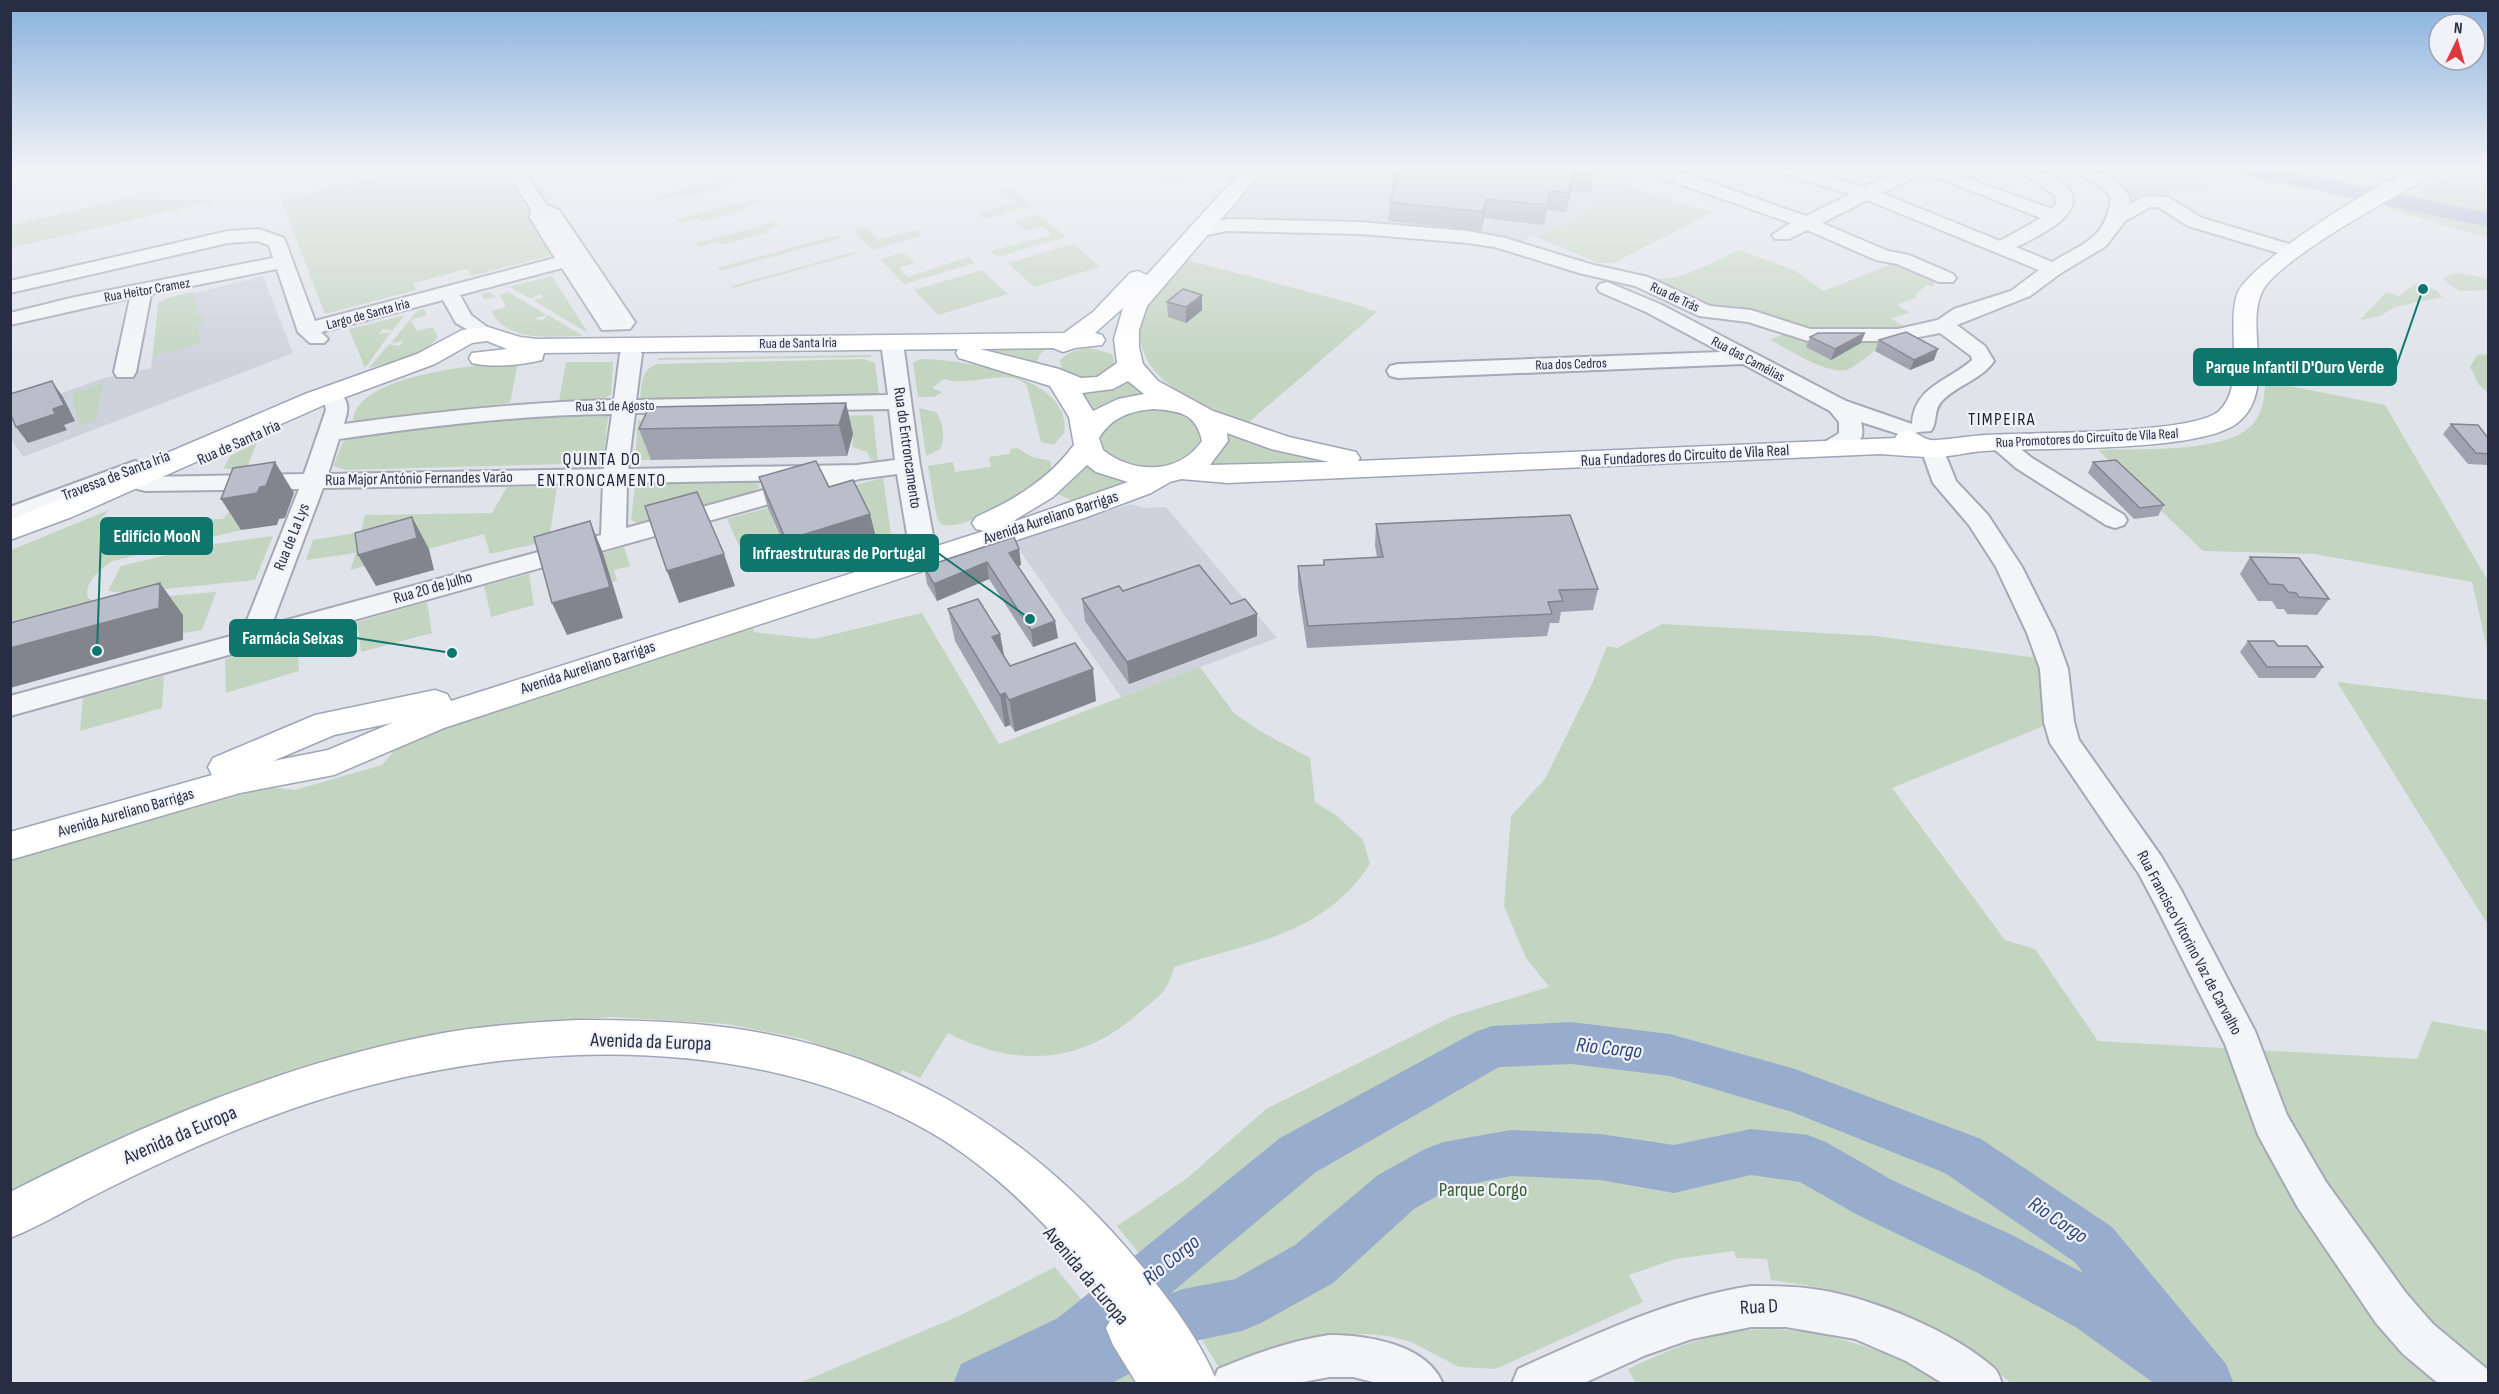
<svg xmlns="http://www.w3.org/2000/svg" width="2499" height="1394" font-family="'Sofia Sans Condensed',sans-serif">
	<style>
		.built { fill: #ced2dd }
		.green { fill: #c3d5c1 }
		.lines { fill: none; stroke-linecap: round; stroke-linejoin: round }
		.river { fill: #98accd; fill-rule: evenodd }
		.minor-casing { stroke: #a5a9b5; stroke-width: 4 }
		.major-casing { stroke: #9ea5b7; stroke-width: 3 }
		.minor { fill: #f3f5f8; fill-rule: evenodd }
		.major { fill: #fff; fill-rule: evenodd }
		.wall { fill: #a0a3af }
		.shaded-wall { fill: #82858e }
		.building { fill: #babecb; stroke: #82858e; stroke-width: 1.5 }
		.labels { text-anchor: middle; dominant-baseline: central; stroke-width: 4.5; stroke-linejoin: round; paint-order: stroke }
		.far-street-label { font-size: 14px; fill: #272e43; stroke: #f0f2f8 }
		.street-label { font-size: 16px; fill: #272e43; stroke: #f0f2f8 }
		.neighbourhood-label { font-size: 18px; letter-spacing: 1.5px; fill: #191f34; stroke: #f0f2f8 }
		.near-street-label { font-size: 20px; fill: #272e43; stroke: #f0f2f8 }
		.near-park-label { font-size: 20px; fill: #366033; stroke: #f0f2f8 }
		.near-water-label { font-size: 21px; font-style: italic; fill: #2e477b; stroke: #f0f2f8 }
		.leader { fill: none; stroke: #0f766e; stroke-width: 2 }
		.callout-dot { fill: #0f766e; stroke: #f0f2f8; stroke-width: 2 }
		.callout { fill: #0f766e; stroke: #0f766e; stroke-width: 2 }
		.callout-label { font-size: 18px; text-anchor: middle; font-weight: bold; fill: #fff }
	</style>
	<rect width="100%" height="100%" fill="#e0e3ea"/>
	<!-- built -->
	<path class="built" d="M1272 169H1665L1624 186 1607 200 1571 221 1515 244 1234 218 1230 213 1232 207 1252 185 1260 183Z
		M263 276 293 353 23 457 11 439 10 411 104 378 151 368 159 302Z
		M1131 504 1143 508 1166 507 1277 638 1121 697 1014 542Z"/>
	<!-- green -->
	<path class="green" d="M414 169H502L556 254 471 276 467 269 413 283 416 290 325 314 281 200Z
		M1178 169H1204L1180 186 1161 181Z
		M2085 169H2182L2210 188 2166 191 2169 195 2155 196 2131 205C2123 188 2101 177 2085 169Z
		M2464 169 2480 173 2488 172V238L2385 208Z
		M735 177 738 180 725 183 727 186 682 198 679 195 661 200 658 196Z
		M1624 186 1713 212 1613 263H1598L1536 237C1567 223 1597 208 1624 186Z
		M1009 188 1031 206 984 219 977 213 1012 203 998 191Z
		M123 199 217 200 11 248V225Z
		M756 199 759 202 745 206 747 209 701 221 699 218 680 223 677 219Z
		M1038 214 1066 237 997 257 990 251 1052 235 1043 226 1026 231 1014 221Z
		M776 222 780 225 766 229 768 232 721 245 718 242 699 247 696 243Z
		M865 227 878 240 916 230 922 236 872 250 853 231Z
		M838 235 841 238 720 271 717 268Z
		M1073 244 1100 267 1034 287 1008 263Z
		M1739 250 1794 270 1824 291 1899 261 1938 277 1933 286 1927 285 1915 295 1917 297 1897 305 1910 313 1890 318 1912 331 1810 335 1706 310 1569 263 1576 257C1604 269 1644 284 1675 277 1697 272 1719 259 1739 250Z
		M854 252 856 254 733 288 731 286Z
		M903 252 915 263 899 268 908 277 968 257 975 263 904 284 880 259Z
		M1183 259 1355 304 1377 312 1248 423C1207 407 1145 387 1140 336 1139 329 1138 319 1141 313 1145 300 1174 271 1183 259Z
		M982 270 1008 294 938 315 914 290Z
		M2460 273 2488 279V290L2459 291 2443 279 2451 274Z
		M552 276 588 333 533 300 544 297 539 294 531 299 510 287 496 290Z
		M2417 283 2436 290 2443 297 2395 307 2380 316 2360 320 2386 292 2399 296Z
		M193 292 198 316 204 315V323L198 324 200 344 153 356 158 304 167 298Z
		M489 292 496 297 508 292 547 315 535 318 541 321 548 315 583 336C551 336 508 343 491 311L506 307 500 296 484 300 481 294Z
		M424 309 427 315 411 320 417 331 433 327 438 337 423 353 369 368 389 344 399 346 403 341 391 343 417 311Z
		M405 315 392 331 383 329 379 334 391 332 365 368 349 329Z
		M1790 331 1874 337 1883 343C1873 351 1861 363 1849 369 1830 377 1788 349 1770 340Z
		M1052 344 1040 354 1036 365 993 353 997 345Z
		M1090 348 1112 354 1115 365C1100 378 1078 384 1062 369L1060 361C1067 351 1079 349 1090 348Z
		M2488 354V393L2479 385 2470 367 2477 355Z
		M871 355V357L657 360 658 358Z
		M864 359 875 363 879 395 640 399C642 384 641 369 657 364Z
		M920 359C958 359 1074 375 1064 433L1054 445 1041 442 1027 386C1013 366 967 388 944 379L932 388 942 392 934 397H918L913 363Z
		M518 362 510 403 353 422C354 374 483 364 518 362Z
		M566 362H613L611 395 603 399 559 401Z
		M1128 379 1146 395 1110 402 1094 411 1082 391Z
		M2265 381 2385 405 2488 581V652L2472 582 2314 554 2203 551 2098 450C2137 448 2225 454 2252 425 2263 413 2265 397 2265 381Z
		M103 383 95 422 79 426 72 393Z
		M919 408 936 412C943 422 946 439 940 449L926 456Z
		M1149 409C1165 410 1201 413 1201 437 1201 446 1192 454 1185 458 1120 492 1054 423 1149 409Z
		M873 415 878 461 871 460 867 452 852 447 853 435 661 438 651 460H635L638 420Z
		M608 416 603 463 345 470 333 466 343 442 350 438 483 420Z
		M1227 432 1313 457 1316 460 1310 464 1208 468 1221 453Z
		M257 442 245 473 224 468 230 456Z
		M1017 448 1032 457 1051 461V469C1033 486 965 534 941 524L937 518 928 466 953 462 955 472 991 467 989 457 1009 454 1011 449Z
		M1087 465 1105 475 1134 481 1078 503 1055 493Z
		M883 478 892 541 878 546 860 512 825 493Z
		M760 480 759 488 751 492 648 522 637 523 631 520 635 485 640 481Z
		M557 486 549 541 490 554 484 534 350 570 356 553 306 560 313 540 361 532 365 515 492 513 507 487Z
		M244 494H255L241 530 113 561C101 567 83 584 88 598L97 602 216 592 202 630 11 662V550L109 510 99 521 223 519Z
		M768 508 779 535 739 546 727 519Z
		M273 536 255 580 126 593 108 591 121 566 214 544Z
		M624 547 630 566 614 570 617 581 612 582 603 553Z
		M529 574 534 605 491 617 484 586Z
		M427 602 432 633 361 652 357 622Z
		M922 613 999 744 1200 667 1234 713 1260 731 1310 758 1315 802 1337 816 1363 840 1370 864C1322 937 1250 942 1174 967 1168 992 1158 997 1139 1013 1080 1065 1016 1068 948 1033L920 1078 902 1070 898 1077 804 1039 727 1024 611 1017 506 1025 404 1040 314 1066 11 1196V860L268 787 295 790 382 765 403 741 753 628 754 632 814 639Z
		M1662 624 1876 636 2038 658 2046 725 1892 788 2005 940 2035 949 2098 1041 2417 1059 2432 1021 2488 1031V1383H2011C1968 1350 1921 1319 1870 1300 1838 1289 1804 1285 1771 1280L1767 1259 1736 1258 1734 1251 1675 1259 1629 1275 1643 1302 1496 1369 1459 1367 1411 1342 1388 1336 1364 1334 1306 1340 1223 1374 1182 1308 1117 1226 1186 1179 1266 1109 1453 1016 1549 987 1526 958 1504 906 1511 816 1545 779 1592 684 1607 646 1617 648Z
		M297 639 299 671 226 693 225 659Z
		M164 676 162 708 80 731 83 698Z
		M2337 682 2488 700V925Z
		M1055 1267 1093 1314 1138 1384H797L959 1316Z
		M1773 1329C1835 1333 1891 1351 1944 1383L1636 1384 1628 1369C1678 1346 1716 1329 1773 1329Z"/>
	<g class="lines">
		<!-- river -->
		<path class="river" d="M2236 169H2280L2488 213V227L2248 176 2240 174Z
			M1571 1022 1670 1034 1795 1069 1981 1139 2112 1227 2226 1364 2234 1384H2155L2077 1328 1976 1272 1856 1214 1800 1182 1751 1175 1674 1193 1600 1180 1511 1176 1451 1188 1414 1209 1333 1283 1261 1323 1242 1331 1190 1342 1110 1384H953L961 1364 1058 1318 1280 1138 1475 1032 1492 1026ZM1571 1064 1670 1076 1792 1112 1945 1173 2076 1263 2083 1273 2014 1236 1892 1180 1826 1142 1808 1135 1751 1129 1674 1145 1600 1134 1511 1130 1443 1142 1425 1149 1378 1175 1295 1245 1235 1279 1183 1289 1170 1294 1316 1172 1499 1067Z"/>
		<defs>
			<path id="minor" d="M504 169H522L547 205 559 210 635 322 630 329 602 330 562 268 460 295 471 315 495 333 491 337 484 339 456 323 443 300 321 332 328 339 324 343H310L298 332 277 269 151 294 136 372 133 377H117L114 372 130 298 10 325V313L75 297 273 258 269 245 257 241 228 243 10 293V281L228 231 259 229 284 238 315 321 555 258 530 218 531 209Z
				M1660 169H1672L1806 216 1851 194 1779 173 1776 169H1803L1865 187 1903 169H1941L2052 209 2056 204 2055 195 2017 169C2034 168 2046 171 2060 181 2099 209 2039 236 2016 247L2052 262C2084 243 2107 238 2111 197L2103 188 2071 169C2095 167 2115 176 2129 196V204L2146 196 2168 197 2202 218 2299 247 2302 251 2292 257 2285 255 2188 226 2158 207H2150L2125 221 2106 246 2061 273 2030 296 1957 325 1985 346 1994 361C1981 380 1957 385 1942 401 1933 410 1938 422 1931 431L1918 432 1908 437 1861 422C1862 426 1863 432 1862 436 1856 451 1833 457 1820 454L1816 449C1821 442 1832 439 1839 433V422L1830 411 1743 364 1398 378 1390 376 1387 371 1390 366 1398 364 1721 352 1646 312 1600 292 1597 288 1600 284 1607 282 1660 304 1846 401 1912 424C1914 386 1949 381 1972 360L1971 356 1940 333 1898 341H1808L1748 322 1699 316 1635 286 1579 273 1495 247 1468 243 1360 234 1227 231 1197 237 1188 231 1190 227 1227 219 1360 222 1468 231 1505 238 1590 264 1648 277 1710 306 1751 310 1810 329H1898L1938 320 1954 309 2011 291 2039 270 1867 200 1822 223 1888 251 1909 255 1953 274 1956 278 1953 282H1939L1897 264 1876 260 1807 230 1789 239H1775L1772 235 1791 223 1660 177 1657 173ZM1920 174 1947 181 2041 218 2000 241 1882 193Z
				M893 344 901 345 904 350 920 466 935 546 931 552 922 554 913 552 909 546 897 474 859 479 10 716V696L242 633 299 489 146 491 137 489 134 484 137 479 146 477 304 474 326 410 324 401 327 396H343C350 406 347 413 344 424 434 412 523 402 614 400L620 354 623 349H639L642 354 636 400 888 395 882 350 885 345ZM889 409 895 460 857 465 628 469 635 413ZM612 414 604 469 328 474 339 439C430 426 520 415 612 414ZM800 480 626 528 627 483ZM603 483 601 535 272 624 323 488Z
				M1998 435 2006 437 2032 458 2124 515 2127 520 2124 525 2115 528 2106 525 2016 468 1986 442 1990 437Z
				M1933 442 1941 444 1956 481 1988 515 2022 567 2055 633 2068 669 2074 722 2079 740 2161 856 2181 890 2255 1031 2287 1115 2326 1182 2406 1293 2433 1324 2487 1369 2488 1384H2439L2403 1354 2376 1323 2298 1208 2258 1135 2225 1044 2156 906 2139 874 2050 743 2044 722 2040 669 2027 633 1996 567 1969 525 1933 483 1921 449 1925 444Z
				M135 461 143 463 147 468 143 473 10 523V507Z
				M1751 1286C1774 1286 1797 1286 1820 1290 1872 1298 1954 1332 1994 1368 1998 1371 2000 1378 2002 1384H1944L1906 1361 1855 1339 1786 1327H1751L1692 1339 1646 1355 1582 1384H1512L1518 1369C1594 1335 1668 1299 1751 1286Z
				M1329 1335C1367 1335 1427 1344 1443 1384H1381L1353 1377H1329L1293 1384H1212L1218 1369C1254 1354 1289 1341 1329 1335Z"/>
			<path id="major" d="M1243 169H1264L1147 306 1139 330V347L1143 364 1158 381 1213 411 1289 437 1356 452 1360 458 1358 461 1895 438 1899 432C1918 427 1921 442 1936 440 1953 439 1969 436 1986 435 2030 432 2192 435 2219 411 2247 385 2225 325 2238 292 2251 263 2384 177 2416 169 2424 167 2435 168 2443 169L2440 173C2404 190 2279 259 2263 290 2243 327 2279 392 2236 424 2195 453 2039 447 1984 451 1968 452 1951 457 1934 457 1917 457 1898 455 1880 454L1228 483 1181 479 1170 482 1151 493 1087 517 444 728 334 775 240 793 10 860V832L212 775 208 767 213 758 315 715 435 690 447 694 451 701 984 531 976 529 972 523 976 517C1014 500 1049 479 1074 445L1069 417 1050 386 959 358 956 353 958 349 544 353 542 360C522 365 492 368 472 363L469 358 472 353 507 349 487 341 472 343 435 364 324 405 72 517 10 540V520L305 394 417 354 462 330 488 327 520 337 537 339 1064 333 1093 312 1130 273 1138 271 1147 275ZM1123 308 1114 339 1117 363 1097 377 1081 378 1059 369 980 349 1053 348 1063 352 1075 348 1102 345 1105 340 1102 335 1095 333ZM1128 381 1144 394 1118 399 1093 411 1082 393 1113 389ZM1154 409C1179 411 1196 413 1202 441 1178 475 1133 474 1103 450L1099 438C1112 417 1130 411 1154 409ZM1227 433 1271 449 1329 462 1210 465 1228 441ZM1087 465 1096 472 1128 482 1010 523 1053 497ZM392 723 328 750 273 761 334 735Z
				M577 1020C629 1020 680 1021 731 1028 893 1051 1017 1124 1124 1245 1159 1286 1198 1334 1218 1384H1137L1113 1345 1106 1328 1116 1310C1065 1242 1004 1175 930 1132 735 1021 471 1041 267 1118 213 1138 161 1162 109 1188 76 1204 45 1224 10 1238V1192C142 1125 278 1066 423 1037 474 1026 526 1023 577 1020Z"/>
		</defs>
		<!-- minor casing -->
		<use href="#minor" class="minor-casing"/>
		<!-- major casing -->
		<use href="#major" class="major-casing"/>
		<!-- minor -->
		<use href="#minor" class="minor"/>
		<!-- major -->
		<use href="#major" class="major"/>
	</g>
	<!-- wall -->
	<path class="wall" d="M1595 169 1591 193 1571 191 1566 212 1547 210 1544 225 1484 218 1481 231 1388 221 1390 202 1394 190H1392L1393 171Z
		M1167 302 1202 310 1186 323 1168 317Z
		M1810 337 1861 343 1831 360 1806 347Z
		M1879 340 1934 360 1910 370 1875 351Z
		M846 403 853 434 847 456 651 460 639 429Z
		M2451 424 2488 438V465L2468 464 2443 434Z
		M2093 462 2164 505 2158 516 2134 519 2088 473Z
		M759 477 829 487 870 514 878 546 796 572 768 508Z
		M1376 524 1598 589 1593 610 1561 612 1559 623H1550L1547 636 1307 648 1298 588V566L1323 565 1324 560 1377 557 1375 546Z
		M1019 549 1021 565 1018 566 1058 638 1033 647 989 579 937 601 927 584 924 567Z
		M2250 557 2329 599 2317 615 2287 614 2284 609H2277L2272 601H2258L2240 574Z
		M1123 591 1231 604 1257 614V636L1129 684 1085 621 1082 599Z
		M948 609 1000 634 1004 657 1010 666 1096 701 1015 732 1010 725 1005 727 955 641Z
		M2248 641 2323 667 2315 678H2259L2240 652Z"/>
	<!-- shaded-wall -->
	<path class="shaded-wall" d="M1574 172 1571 191 1566 212 1569 193Z
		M1486 199 1484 218 1481 231 1483 212Z
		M1202 295V310L1186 323V307Z
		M1865 333 1861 343 1831 360 1835 349Z
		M1938 349 1934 360 1910 370 1914 360Z
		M52 381 63 397 75 421 64 425 67 430 28 443 16 427 53 409Z
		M846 403 853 434 847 456 839 425Z
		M275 462 294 493 285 518 279 519 277 525 241 530 221 499 260 487Z
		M870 514 878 546 796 572 786 540Z
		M412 517 429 549 434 570 376 586 358 555Z
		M590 521 603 553 623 618 567 635 552 603Z
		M1019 549 1021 565 1012 569 1009 553Z
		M724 554 735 586 679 603 667 571Z
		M987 562 989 579 937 601 934 584Z
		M160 583 183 615V640L10 688V648Z
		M1257 614V636L1129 684 1127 662Z
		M1055 621 1058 638 1033 647 1031 630Z
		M1000 634 1006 666 992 637Z
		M1093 669 1096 701 1015 732 1009 700Z
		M1005 693 1010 725 1005 727 1000 695Z"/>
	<!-- building -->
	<path class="building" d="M1394 169H1595V174L1574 172 1569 193 1550 191 1547 205 1486 199 1483 212 1390 202 1400 172 1393 171Z
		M1183 289 1202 295 1186 307 1167 302Z
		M1906 332 1938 349 1914 360 1879 340Z
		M1818 333H1865L1835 349 1810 337Z
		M52 381 64 405 53 409 55 414 16 427 10 413V394Z
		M846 403 839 425 639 429 649 407Z
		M2451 424 2478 425 2488 438V454L2476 453Z
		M2116 460 2164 505 2140 508 2093 462Z
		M816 461 829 487 853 480 870 514 786 540 759 477Z
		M275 462 266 486 260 487 257 493 221 499 233 468Z
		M697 492 724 554 667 571 645 506Z
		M1570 515 1598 589 1559 590 1563 601 1548 602 1552 614 1308 626 1298 566 1324 565V560L1383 557 1376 524Z
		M412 517 417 538 358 555 355 533Z
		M590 521 610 587 552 603 534 537Z
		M1014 537 1019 549 1009 553 1055 621 1031 630 987 562 934 584 924 567Z
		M2250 557 2299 558 2329 599 2299 597 2296 593 2288 592 2283 585 2269 584Z
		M1199 565 1231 604 1245 599 1257 614 1127 662 1082 599 1119 586 1123 591Z
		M160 583 159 608 10 648V623Z
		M978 599 1000 634 992 637 1010 666 1075 643 1093 669 1009 700 1005 693 1000 695 948 609Z
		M2248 641H2274L2278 646H2307L2323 667H2267Z"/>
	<!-- sky -->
	<linearGradient id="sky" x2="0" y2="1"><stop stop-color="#88b1dd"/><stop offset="0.46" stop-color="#f1f2f6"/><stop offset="1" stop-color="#f1f2f6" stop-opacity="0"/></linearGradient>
	<rect width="2499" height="364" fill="url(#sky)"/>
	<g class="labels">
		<!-- far-street labels -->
		<g class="far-street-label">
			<text transform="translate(147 290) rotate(-10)">Rua Heitor Cramez</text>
			<text transform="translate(1675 297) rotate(25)">Rua de Trás</text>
			<text transform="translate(368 314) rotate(-15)">Largo de Santa Iria</text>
			<text transform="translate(798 343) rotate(-1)">Rua de Santa Iria</text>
			<text transform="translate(1748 359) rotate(28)">Rua das Camélias</text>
			<text transform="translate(1571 364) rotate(-2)">Rua dos Cedros</text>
			<text transform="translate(615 406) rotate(-1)">Rua 31 de Agosto</text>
			<text transform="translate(2087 438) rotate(-3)">Rua Promotores do Circuito de Vila Real</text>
		</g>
		<!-- street labels -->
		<g class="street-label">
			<text transform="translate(239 443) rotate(-24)">Rua de Santa Iria</text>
			<text transform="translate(907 448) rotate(82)">Rua do Entroncamento</text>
			<text transform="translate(1685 456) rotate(-3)">Rua Fundadores do Circuito de Vila Real</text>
			<text transform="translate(116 476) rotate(-21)">Travessa de Santa Iria</text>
			<text transform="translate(419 479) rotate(-1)">Rua Major António Fernandes Varão</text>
			<text transform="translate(1051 518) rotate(-18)">Avenida Aureliano Barrigas</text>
			<text transform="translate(292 537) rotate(-68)">Rua de La Lys</text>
			<text transform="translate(433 588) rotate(-16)">Rua 20 de Julho</text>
			<text transform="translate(588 668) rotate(-18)">Avenida Aureliano Barrigas</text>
			<text transform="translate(126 813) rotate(-16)">Avenida Aureliano Barrigas</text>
			<text transform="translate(2189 943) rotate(62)">Rua Francisco Vitorino Vaz de Carvalho</text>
		</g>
		<!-- neighbourhood labels -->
		<g class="neighbourhood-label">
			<text x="2002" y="419">TIMPEIRA</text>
			<text x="602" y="459">QUINTA DO<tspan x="602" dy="21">ENTRONCAMENTO</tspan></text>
		</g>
		<!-- near-street labels -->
		<g class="near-street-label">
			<text transform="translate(651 1042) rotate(2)">Avenida da Europa</text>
			<text transform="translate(180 1135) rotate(-23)">Avenida da Europa</text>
			<text transform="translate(1086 1276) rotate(50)">Avenida da Europa</text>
			<text transform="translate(1759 1307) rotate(-3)">Rua D</text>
		</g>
		<!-- near-park labels -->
		<g class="near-park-label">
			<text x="1483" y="1190">Parque Corgo</text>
		</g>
		<!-- near-water labels -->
		<g class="near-water-label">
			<text transform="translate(1609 1048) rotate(6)">Rio Corgo</text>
			<text transform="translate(2058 1220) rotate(34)">Rio Corgo</text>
			<text transform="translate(1171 1260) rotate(-39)">Rio Corgo</text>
		</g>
	</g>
	<!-- callouts -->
	<path class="leader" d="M2423 289L2396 367M97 651L101 536M1030 619L938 553M452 653L356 638"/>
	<g class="callout-dot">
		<circle cx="2423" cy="289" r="6"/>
		<circle cx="97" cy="651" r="6"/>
		<circle cx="1030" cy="619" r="6"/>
		<circle cx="452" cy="653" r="6"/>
	</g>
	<g class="callout">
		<rect x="2194" y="349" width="202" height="36" rx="6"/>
		<rect x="101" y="518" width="111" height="36" rx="6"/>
		<rect x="741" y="535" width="197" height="36" rx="6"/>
		<rect x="230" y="620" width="126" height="36" rx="6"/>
	</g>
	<g class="callout-label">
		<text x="2295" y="373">Parque Infantil D'Ouro Verde</text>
		<text x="157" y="542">Edifício MooN</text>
		<text x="839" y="559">Infraestruturas de Portugal</text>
		<text x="293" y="644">Farmácia Seixas</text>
	</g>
	<!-- border -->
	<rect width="2499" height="1394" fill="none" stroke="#272e43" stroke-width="24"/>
	<!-- north arrow -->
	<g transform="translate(2457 42) rotate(5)"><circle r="28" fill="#f0f2f8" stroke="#a0a4b0" stroke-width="1.5"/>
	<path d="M0-4.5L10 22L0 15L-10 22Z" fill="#da3b3f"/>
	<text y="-9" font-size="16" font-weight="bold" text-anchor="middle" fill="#272e43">N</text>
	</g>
</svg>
